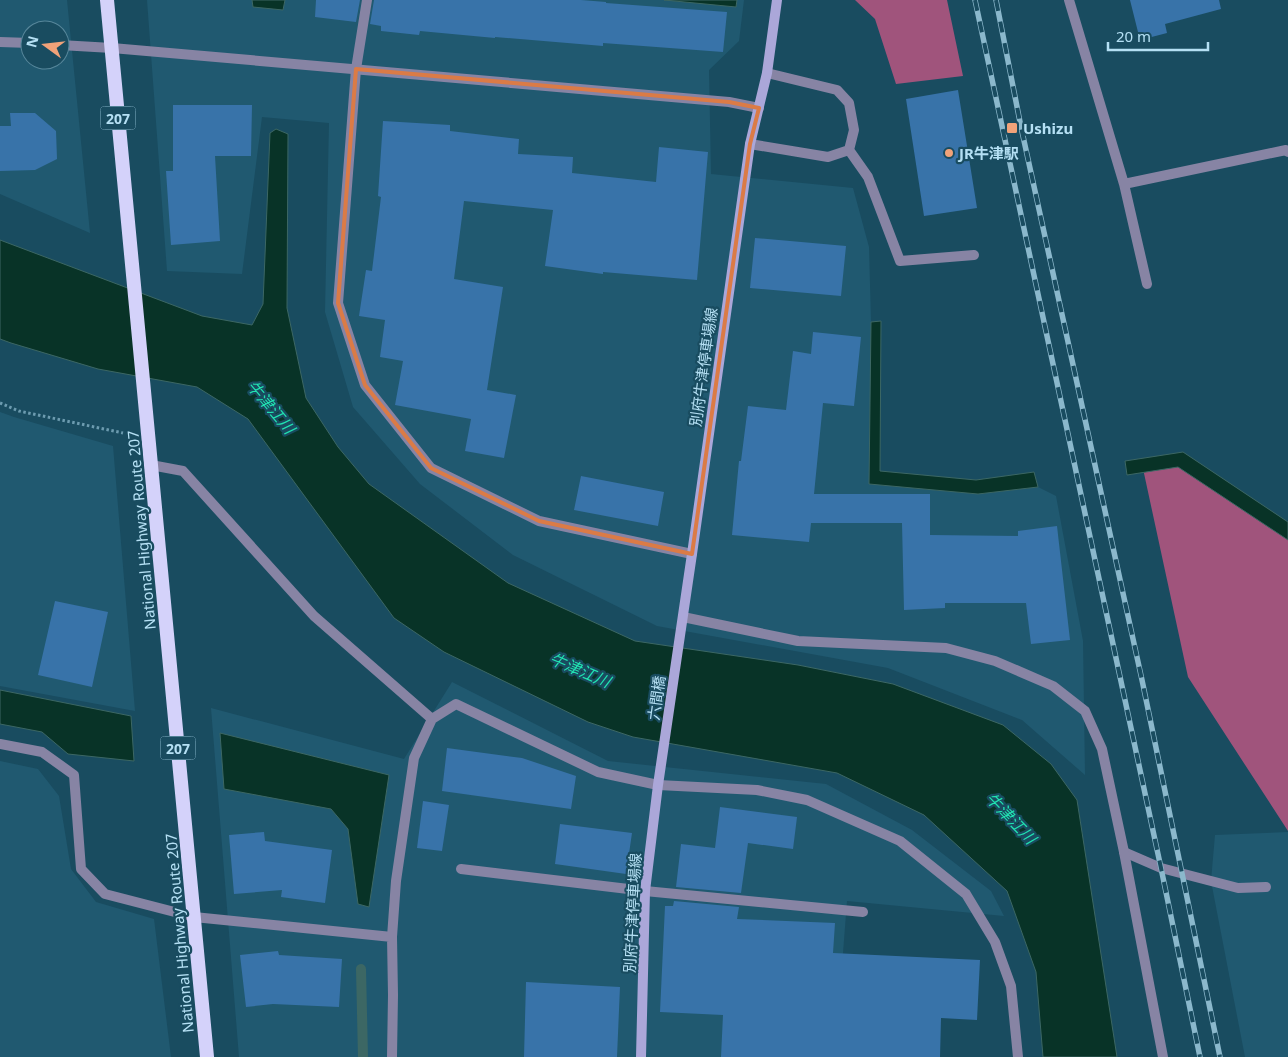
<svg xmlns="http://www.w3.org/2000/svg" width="1288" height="1057" font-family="'Noto Sans','Noto Sans JP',sans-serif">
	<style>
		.built { fill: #205970; fill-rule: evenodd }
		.green { fill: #a0547c }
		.water { fill: #083327; stroke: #3c6764 }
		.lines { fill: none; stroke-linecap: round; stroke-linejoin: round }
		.stream { stroke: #3c6764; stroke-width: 10 }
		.building { fill: #3873a9 }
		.path { stroke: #6c9baf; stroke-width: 3; stroke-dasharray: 2.5 2.5; stroke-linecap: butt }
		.service { stroke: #8784a4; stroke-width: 10 }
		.minor { stroke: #8784a4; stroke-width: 10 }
		.tertiary { stroke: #8784a4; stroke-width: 10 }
		.secondary { stroke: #aba7d9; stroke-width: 10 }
		.trunk { stroke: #d4d2fa; stroke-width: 14 }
		.rail-casing { stroke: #8bb8cc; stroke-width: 5.5 }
		.rail { stroke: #194c60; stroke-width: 4; stroke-dasharray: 11; stroke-linecap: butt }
		.marked { fill: none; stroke: #db7b46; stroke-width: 4; stroke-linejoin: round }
		.poi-dot { fill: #f0a279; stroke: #194c60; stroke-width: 2 }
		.labels { text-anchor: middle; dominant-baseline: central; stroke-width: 4.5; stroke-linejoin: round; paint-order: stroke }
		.shield { fill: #194c60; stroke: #86b4c8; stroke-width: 1 }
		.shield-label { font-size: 14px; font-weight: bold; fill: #b5e0f4 }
		.poi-label { font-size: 15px; font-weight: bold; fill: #b5e0f4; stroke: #194c60; text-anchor: start }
		.street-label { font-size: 15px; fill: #b5e0f4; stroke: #194c60 }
		.water-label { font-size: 16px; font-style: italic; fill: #21e3b1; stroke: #194c60 }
	</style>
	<rect width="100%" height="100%" fill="#194c60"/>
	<!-- built -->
	<path class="built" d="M0 0H67L90 233 0 194ZM30 30H60V60H30Z
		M147 0H744L739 41 709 70 711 174 853 188 869 247 871 322 870 484 978 494 1038 487 1056 496 1083 641 1085 775 1022 720 888 668 657 626 513 555 420 484 353 407 325 312 329 123 262 117 242 274 167 271Z
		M0 412 14 417 113 446 135 711 0 686Z
		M452 682 608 761 826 784 912 830 991 891 1004 916 847 901 835 1057H239L211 708 404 759Z
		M0 761 38 769 59 796 71 869 96 902 154 919 171 1057H0Z
		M1288 832V1057H1245L1211 881 1215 835Z"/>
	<!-- green -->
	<path class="green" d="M855 0H947L963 76 896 84 875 19Z
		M1179 459 1288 533V831L1188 677 1142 464Z"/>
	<!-- water -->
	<path class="water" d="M252 0H285L283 10 253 7Z
		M664 0H737L736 7Z
		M276 129 288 134 287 308 306 398 338 447 369 484 508 583 635 641 798 665 893 684 1003 725 1051 764 1077 800 1117 1057H1043L1036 972 1007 891 924 815 837 773 633 737 588 722 444 652 394 618 248 419 197 387 98 369 11 343 0 339V240L202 316 252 325 263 304 270 133Z
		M881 321 880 471 976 480 1034 472 1038 487 978 494 869 484 871 322Z
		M1183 452 1288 522V540L1178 467 1127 475 1125 461Z
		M0 690 131 716 134 761 68 754 42 732 0 724Z
		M220 733 389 775 369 907 358 904 348 829 331 809 224 789Z"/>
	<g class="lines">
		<!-- stream -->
		<path class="stream" d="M361 969 363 1057"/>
	</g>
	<!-- building -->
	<path class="building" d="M316 0H360L356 22 315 17Z
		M374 0H581L606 2V3L727 12 723 52 603 43V46L495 37V38L420 31 419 35 381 31V26L370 24Z
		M1130 0H1219L1221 9 1165 24 1167 33 1140 40Z
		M958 90 977 208 924 216 906 99Z
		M173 105H252L251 156H215L220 241 171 245 166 171H173Z
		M10 113H35L56 131 57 159 35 170 0 171V126H11Z
		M383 121 450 125V131L519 139 518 154 573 157 572 173 656 182 659 147 708 152 697 280 603 272V274L545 266 553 210 464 201 454 279 503 287 487 390 516 395 504 458 465 451 471 419 395 405 403 361 380 357 385 320 359 316 366 270 372 271 381 197 378 196Z
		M755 238 846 246 841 296 750 288Z
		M813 332 861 337 854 406 823 403 814 494H930V535L1018 536V531L1057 526 1070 640 1031 644 1026 603H945V608L904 610 902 523H811L809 542 732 535 739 461H741L748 406 786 410 793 351 811 354Z
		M581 476 664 492 658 526 574 510Z
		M55 601 108 612 92 687 38 675Z
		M447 748 522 758 576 776 571 809 442 791Z
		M423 801 449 805 442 851 417 848Z
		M720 807 797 817 793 849 748 843 741 893 676 887 681 844 715 848Z
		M560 824 632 833 626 874 555 864Z
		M264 832 265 841 332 850 325 903 281 897 282 890 234 894 229 835Z
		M674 901 739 907 737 919 835 923 833 953 980 960 977 1020 941 1018 940 1057H721L723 1015 660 1012 665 906H673Z
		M278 951 279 955 342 959 339 1007 273 1004 246 1007 240 955Z
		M526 982 620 987 617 1057H524Z"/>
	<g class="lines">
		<!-- path -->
		<path class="path" d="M0 403 19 411 123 433"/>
		<!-- service -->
		<path class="service" d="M750 144 828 157 849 150 854 130 849 103 837 90 767 73
			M849 150 868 177 900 261 974 255
			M1124 852 1161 868 1238 888 1266 887"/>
		<!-- minor -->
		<path class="minor" d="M367 0 356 69 338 303 365 385 431 468 539 521 692 554
			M1069 0 1124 184 1147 284
			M0 42 30 43
			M60 45 112 48
			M1124 184 1286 150 1288 152
			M151 465 183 471 314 616 432 719
			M683 617 798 641 946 648 995 661 1053 686 1085 711 1102 749 1124 852 1163 1057
			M0 744 42 752 74 775 81 869 105 894 194 917 392 937
			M461 869 645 891 863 912
			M392 1057 393 995 392 937 396 881 414 758 432 719 456 704 598 772 658 785 757 790 807 800 900 841 966 894 995 942 1011 986 1018 1057"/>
		<!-- tertiary -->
		<path class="tertiary" d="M112 48 729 102 759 108"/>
		<!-- secondary -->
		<path class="secondary" d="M641 1057 645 891 658 785 692 554 750 144 767 73 777 0"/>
		<!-- trunk -->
		<path class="trunk" d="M107 0 207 1057"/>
		<defs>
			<path id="rail" d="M975 0 1161 868 1200 1057
				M996 0 1021 127 1142 680 1220 1057"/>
		</defs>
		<!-- rail casing -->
		<use href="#rail" class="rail-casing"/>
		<!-- rail -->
		<use href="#rail" class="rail"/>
	</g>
	<!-- marked area -->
	<path class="marked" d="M356 69 729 102 759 108 750 144 692 554 539 521 431 468 365 385 338 303Z"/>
	<!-- markers -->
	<g class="poi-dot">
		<rect x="1006" y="122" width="12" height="12" rx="2.5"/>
		<circle cx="949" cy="153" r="5"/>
	</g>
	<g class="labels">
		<!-- shield labels -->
		<g class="shield">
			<rect x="100.5" y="106.5" width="35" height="23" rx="4"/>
			<rect x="160.5" y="736.5" width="35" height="23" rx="4"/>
		</g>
		<g class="shield-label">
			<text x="118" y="118">207</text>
			<text x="178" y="748">207</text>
		</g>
		<!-- poi labels -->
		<g class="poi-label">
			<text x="1023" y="128">Ushizu</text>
			<text x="959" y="153">JR牛津駅</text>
		</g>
		<!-- street labels -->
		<g class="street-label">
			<text transform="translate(703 367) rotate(-82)">別府牛津停車場線</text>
			<text transform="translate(141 530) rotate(-95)">National Highway Route 207</text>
			<text transform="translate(656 698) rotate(-82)">六間橋</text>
			<text transform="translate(632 913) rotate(-87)">別府牛津停車場線</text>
			<text transform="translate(179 933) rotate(-95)">National Highway Route 207</text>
		</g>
		<!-- water labels -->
		<g class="water-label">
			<text transform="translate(271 407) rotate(50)">牛津江川</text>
			<text transform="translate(580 670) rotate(23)">牛津江川</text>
			<text transform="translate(1011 818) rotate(46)">牛津江川</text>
		</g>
	</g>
	<!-- north arrow -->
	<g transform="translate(45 45) rotate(285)"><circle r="24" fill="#194c60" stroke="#57879b"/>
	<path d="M0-4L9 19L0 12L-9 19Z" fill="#f0a279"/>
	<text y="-8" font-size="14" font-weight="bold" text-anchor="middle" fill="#b5e0f4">N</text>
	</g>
	<!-- scale -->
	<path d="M1108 42v8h100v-8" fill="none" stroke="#b5e0f4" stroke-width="2.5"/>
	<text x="1116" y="42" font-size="15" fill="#b5e0f4" stroke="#194c60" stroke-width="4" paint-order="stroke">20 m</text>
</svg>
